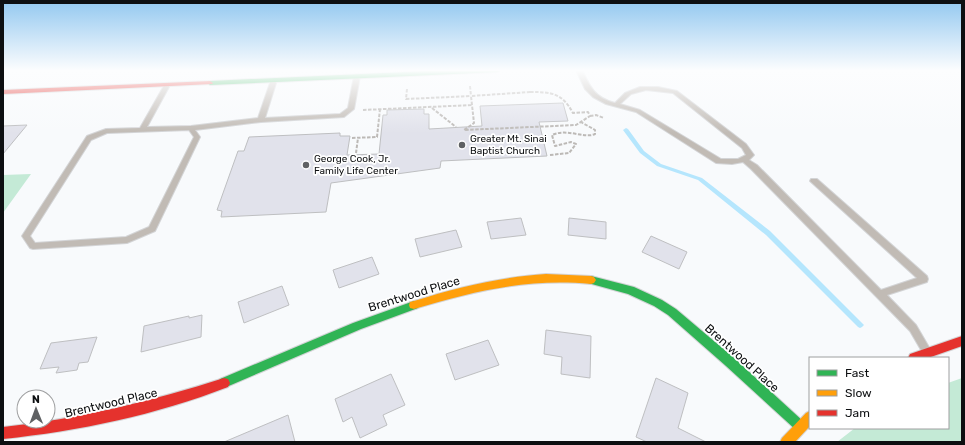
<svg xmlns="http://www.w3.org/2000/svg" width="965" height="445" font-family="Rubik,sans-serif">
	<style>
		.green { fill: #c4ead6 }
		.lines { fill: none; stroke-linecap: round; stroke-linejoin: round }
		.stream { fill: #b5e6fd; fill-rule: evenodd }
		.building { fill: #e1e2eb; stroke: #bebfc1 }
		.lane-casing { stroke: #d3d4d6; stroke-width: 2 }
		.fast-casing { stroke: #d3d4d6; stroke-width: 2 }
		.slow-casing { stroke: #d3d4d6; stroke-width: 2 }
		.jam-casing { stroke: #d3d4d6; stroke-width: 2 }
		.path { stroke: #bcb9b6; stroke-width: 2; stroke-dasharray: 3.5 1.5; stroke-linecap: butt }
		.lane { fill: #c1bbb5; fill-rule: evenodd }
		.fast { fill: #30b455; fill-rule: evenodd }
		.slow { fill: #ff9f0a; fill-rule: evenodd }
		.jam { fill: #e5322d; fill-rule: evenodd }
		.poi-dot { fill: #5f6163; stroke: #fff; stroke-width: 1.5 }
		.labels { text-anchor: middle; dominant-baseline: central; stroke-width: 3.5; stroke-linejoin: round; paint-order: stroke }
		.poi-label { font-size: 10px; fill: #0d0f11; stroke: #fff; text-anchor: start }
		.near-street-label { font-size: 12px; fill: #0d0f11; stroke: #fff }
	</style>
	<rect width="100%" height="100%" fill="#f8fafc"/>
	<!-- green -->
	<path class="green" d="M31 174 3 213V175Z
		M962 378V442H837L855 428H948V383Z"/>
	<g class="lines">
		<!-- stream -->
		<path class="stream" d="M626 128 628 129 644 151 661 164 702 178 770 231 864 325 862 327 860 328 858 327 766 235 698 180 657 166 640 153 623 130Z"/>
	</g>
	<!-- building -->
	<path class="building" d="M563 103 568 121 539 122 547 156 441 161 440 168 331 183 326 212 221 217 222 211 217 210 238 151H244L249 137 340 133V136H350L347 155 379 154 383 115H387V110L424 109V114H429V129L482 126 480 106Z
		M27 125 3 154V126Z
		M521 218 526 235 491 239 487 222Z
		M569 218 606 222V239L568 235Z
		M456 230 462 247 420 257 415 239Z
		M651 236 687 252 679 269 642 252Z
		M372 257 379 274 339 288 333 270Z
		M282 286 289 305 244 323 238 302Z
		M202 315 201 337 141 352 144 326 189 316V318Z
		M546 330 591 336 590 378 561 374 562 357 544 354Z
		M97 337 88 362 79 363 77 370 56 373 59 367 40 369 51 343Z
		M488 340 499 365 455 380 446 354Z
		M391 374 405 405 383 415 387 425 360 438 352 417 343 422 335 399Z
		M656 378 688 393 678 428 706 442H647L636 437Z
		M288 415 295 442H224Z"/>
	<g class="lines">
		<defs>
			<path id="lane" d="M576 70H582C590 87 595 98 615 103L625 93 640 87H658L677 91 746 144 754 155 749 160 757 165 881 290 917 278 810 181 811 179H817L927 276 928 279 927 282 887 295 916 325 930 349 932 352 930 355 927 356 924 355 910 331 751 169 743 162 732 164 716 163 636 112 606 104 593 97 585 89ZM646 90 673 93 742 148 746 155 738 159H721L640 110 620 104 631 94Z
				M357 74 360 76 354 109 344 117 261 122 195 130 200 137 155 231 127 243 33 249 30 248 22 236 87 136 106 129 140 128 165 84 167 83 170 85 147 127 191 126 258 118 271 80 274 78 277 80 265 118 340 114 348 108 354 76ZM189 130 194 137 149 227 126 237 35 243 30 236 91 140 107 133Z"/>
			<path id="fast" d="M447 70H501L498 72 210 85 207 83 210 81Z
				M591 276 634 287 662 300 676 309 734 358 804 422 806 426 804 430 800 432 796 430 726 366 668 315 654 306 628 294 588 283 586 280 588 277Z
				M414 301 418 302 419 305 418 308 361 329 224 388 220 387 218 383 220 379 353 323Z"/>
			<path id="slow" d="M546 274 591 276 594 277 596 280 594 283 591 284C528 278 474 291 414 309L410 308 409 305 410 302 414 301C458 287 501 277 546 274Z
				M810 411V426L795 442H780L782 438 806 413Z"/>
			<path id="jam" d="M210 81 213 83 212 84 3 94V90Z
				M962 336V346L928 358H908L910 354Z
				M224 378 228 379 230 383 228 387C156 415 79 431 3 439V427C79 419 152 401 224 378Z"/>
		</defs>
		<!-- lane casing -->
		<use href="#lane" class="lane-casing"/>
		<!-- fast casing -->
		<use href="#fast" class="fast-casing"/>
		<!-- slow casing -->
		<use href="#slow" class="slow-casing"/>
		<!-- jam casing -->
		<use href="#jam" class="jam-casing"/>
		<!-- path -->
		<path class="path" d="M470 86 471 96
			M407 89 406 99 471 96
			M530 92C552 92 562 93 573 113L588 112 590 116 576 125 464 130 474 123 471 96Z
			M432 108 456 127
			M363 110 472 105
			M590 116 596 115 604 118
			M352 138 377 137 380 109
			M356 153 358 138
			M550 155 569 153 576 144 571 142 555 146 552 135C567 128 585 139 595 134V130L581 122"/>
		<!-- lane -->
		<use href="#lane" class="lane"/>
		<!-- fast -->
		<use href="#fast" class="fast"/>
		<!-- slow -->
		<use href="#slow" class="slow"/>
		<!-- jam -->
		<use href="#jam" class="jam"/>
	</g>
	<!-- sky -->
	<linearGradient id="sky" x2="0" y2="1"><stop stop-color="#93c8f0"/><stop offset="0.53" stop-color="#fcfdfe"/><stop offset="1" stop-color="#fcfdfe" stop-opacity="0"/></linearGradient>
	<rect width="965" height="133" fill="url(#sky)"/>
	<!-- markers -->
	<g class="poi-dot">
		<circle cx="462" cy="145" r="4"/>
		<circle cx="306" cy="165" r="4"/>
	</g>
	<g class="labels">
		<!-- poi labels -->
		<g class="poi-label">
			<text x="470" y="139">Greater Mt. Sinai<tspan x="470" dy="12">Baptist Church</tspan></text>
			<text x="314" y="159">George Cook, Jr.<tspan x="314" dy="12">Family Life Center</tspan></text>
		</g>
		<!-- near-street labels -->
		<g class="near-street-label">
			<text transform="translate(414 294) rotate(-17)">Brentwood Place</text>
			<text transform="translate(742 358) rotate(42)">Brentwood Place</text>
			<text transform="translate(111 403) rotate(-13)">Brentwood Place</text>
		</g>
	</g>
	<!-- border -->
	<rect width="965" height="445" fill="none" stroke="#0d0f11" stroke-width="8"/>
	<!-- legend -->
	<rect x="809" y="357" width="140" height="72" fill="#ffffff" stroke="#9e9fa0"/>
	<rect x="817" y="370" width="20" height="6" fill="#30b455" stroke="#9e9fa0"/>
	<text x="845" y="377" font-size="12" fill="#0d0f11">Fast</text>
	<rect x="817" y="390" width="20" height="6" fill="#ff9f0a" stroke="#9e9fa0"/>
	<text x="845" y="397" font-size="12" fill="#0d0f11">Slow</text>
	<rect x="817" y="410" width="20" height="6" fill="#e5322d" stroke="#9e9fa0"/>
	<text x="845" y="417" font-size="12" fill="#0d0f11">Jam</text>
	<!-- north arrow -->
	<g transform="translate(36 409) rotate(359)"><circle r="19" fill="#ffffff" stroke="#9e9fa0"/>
	<path d="M0-3L7 15L0 10L-7 15Z" fill="#5f6163"/>
	<text y="-6" font-size="11" font-weight="bold" text-anchor="middle" fill="#0d0f11">N</text>
	</g>
</svg>
